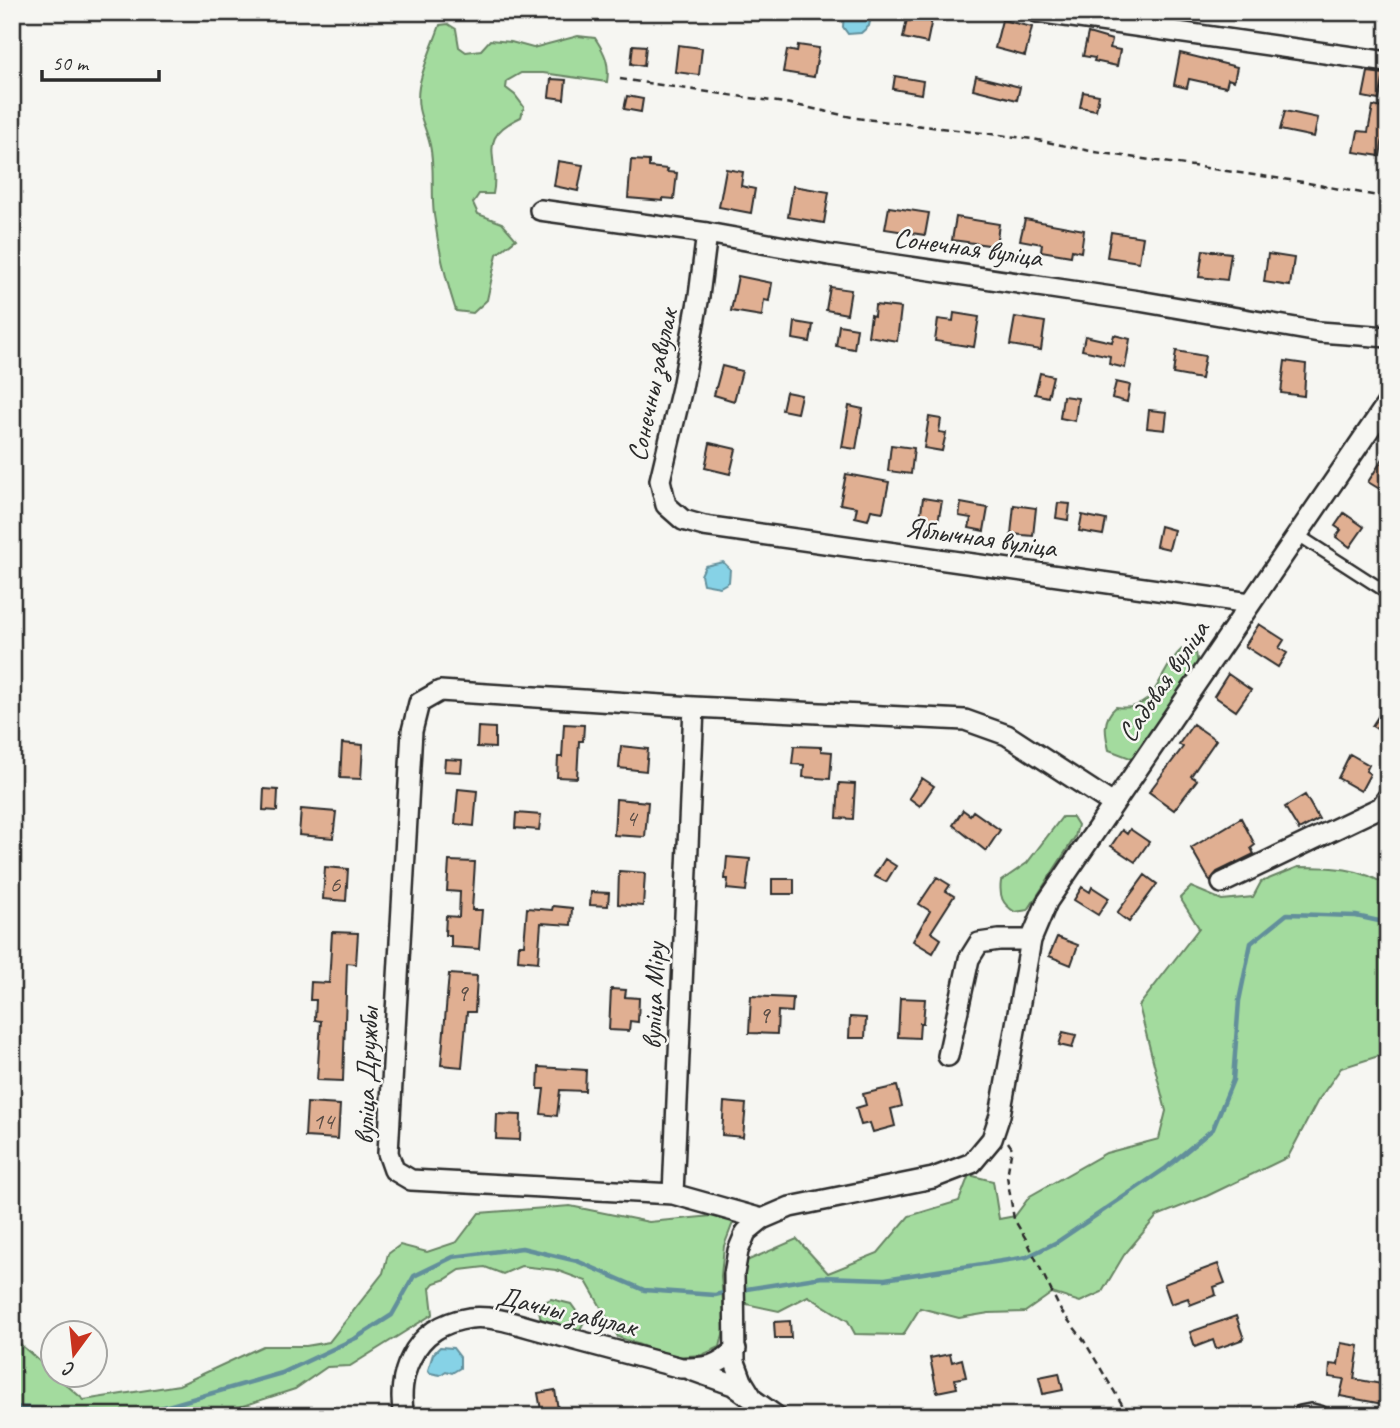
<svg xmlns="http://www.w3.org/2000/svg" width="1400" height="1428" font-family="Caveat,sans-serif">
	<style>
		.green { fill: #a3db9e; stroke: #678364; stroke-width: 2 }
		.water { fill: #86d2e6; stroke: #628f9b; stroke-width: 2 }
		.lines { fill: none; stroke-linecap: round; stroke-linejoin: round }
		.stream { stroke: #628f9b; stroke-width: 4.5 }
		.building { fill: #e0af92; stroke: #2b2b2b; stroke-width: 2 }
		.lane-casing { stroke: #2b2b2b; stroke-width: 15 }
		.street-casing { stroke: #2b2b2b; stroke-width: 24 }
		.path { stroke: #2b2b2b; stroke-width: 2.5; stroke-dasharray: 7 5; stroke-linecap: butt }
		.lane { stroke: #f6f6f2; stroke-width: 10 }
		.street { stroke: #f6f6f2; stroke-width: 19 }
		.labels { text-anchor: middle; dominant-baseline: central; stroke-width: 5; stroke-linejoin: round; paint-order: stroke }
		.number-label { font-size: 24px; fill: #584c45 }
		.street-label { font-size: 28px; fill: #2b2b2b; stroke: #f6f6f2 }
	</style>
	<rect width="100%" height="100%" fill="#f6f6f2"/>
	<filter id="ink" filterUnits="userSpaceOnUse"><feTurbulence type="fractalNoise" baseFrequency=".0143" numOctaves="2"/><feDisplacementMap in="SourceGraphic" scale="14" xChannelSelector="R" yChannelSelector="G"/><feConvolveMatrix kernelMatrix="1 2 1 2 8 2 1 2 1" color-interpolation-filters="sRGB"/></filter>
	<g filter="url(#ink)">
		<!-- green -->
		<path class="green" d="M448 24 456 29 459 47 466 52 481 50 490 40 511 42 533 48 578 36 595 38C605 53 610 64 607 82L543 73H521L507 81 506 88 515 95 524 107 521 117C474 139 501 156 493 194H479L473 203 478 214 502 223 516 239 497 254 487 300 473 313 456 311C446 280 438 247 434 215 431 192 435 168 430 145 425 123 415 112 419 87 423 66 433 45 440 25Z
			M1182 649 1196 653 1198 664 1145 751 1130 758 1109 750C1105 733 1102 719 1116 707 1159 713 1157 671 1182 649Z
			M1062 817H1073L1078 825 1075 837 1028 910 1015 912C1002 904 999 896 1001 881L1027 863Z
			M1298 867C1329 867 1363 867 1388 887V1053L1341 1068 1317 1102 1288 1157 1207 1196 1157 1216 1124 1255 1102 1292 1080 1302 1052 1293 1025 1312 989 1313 959 1318 920 1308 903 1335 855 1334 848 1321 808 1296 779 1311 746 1304 740 1279 742 1263 797 1239 828 1273 878 1253 909 1216 959 1201 969 1175 993 1181 999 1219 1015 1216 1030 1196 1106 1153 1159 1139 1166 1111 1139 1006 1199 928 1180 898 1191 887 1222 900 1253 897 1261 882Z
			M570 1206 649 1222 723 1215 734 1220 724 1246 721 1276 725 1326 720 1347 702 1355 673 1357 618 1337 586 1281 556 1270 521 1266 503 1274 485 1267 460 1270 446 1279 434 1283 430 1288 433 1314 350 1366 327 1367 295 1389 212 1416H12V1332L20 1344 52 1372V1376H56L84 1400 179 1385 263 1346H306L329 1342 383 1273 388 1254 400 1245 427 1252 457 1242 479 1213Z
			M551 1299 571 1304 584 1322 579 1331 541 1321 538 1305Z"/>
		<!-- water -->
		<path class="water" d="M844 12H872L869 26 861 33 848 34 843 27Z
			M723 562 730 569 729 582 720 587 703 584 701 575 705 566Z
			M440 1347 453 1348 460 1357V1368L452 1373 446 1371 440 1375 430 1373 428 1370 433 1354Z"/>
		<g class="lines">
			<!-- stream -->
			<path class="stream" d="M740 1290 822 1277 885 1279 1027 1257 1057 1242 1166 1168 1213 1129 1233 1080 1239 1001 1251 943 1287 914 1356 916 1388 923
				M12 1407 137 1415 282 1373 356 1338 392 1315 414 1276 453 1257 522 1248 577 1261 644 1290 715 1295 728 1292"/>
		</g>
		<!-- building -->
		<path class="building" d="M908 14 932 19 927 43 903 38Z
			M1002 20 1032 27 1025 56 995 48Z
			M1088 33 1112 40 1110 48 1120 50 1117 66 1094 61 1095 58 1083 56Z
			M633 45 646 46 644 66 631 64Z
			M678 45 702 48 699 75 675 72Z
			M798 45 819 48 814 77 783 72 787 50 797 52Z
			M1180 53 1237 67 1234 81 1228 79 1226 87 1189 79 1187 88 1174 85Z
			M1368 72 1384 74 1379 100 1363 97Z
			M895 76 923 81 921 94 893 89Z
			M976 76 1020 87 1017 100 973 89Z
			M551 79 566 80 564 99 549 97Z
			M1083 92 1099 95 1096 110 1080 107Z
			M627 96 643 99 641 112 624 109Z
			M1373 106 1388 109V133L1384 132 1380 156 1354 152 1358 131 1368 132Z
			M1285 111 1318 118 1314 137 1280 130Z
			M631 160 649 161V167L668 169 667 172 677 173 674 199 663 198V201L628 198Z
			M558 161 583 165 578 191 554 186Z
			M726 169 743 172 741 186 755 189 751 213 719 207Z
			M793 186 829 192 824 223 788 217Z
			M889 207 929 213 925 235 885 229Z
			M956 217 999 224 996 246 952 240Z
			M1025 219 1084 230 1081 252 1072 250 1071 256 1041 251 1042 244 1020 240Z
			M1111 232 1143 237 1139 262 1107 257Z
			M1203 250 1231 253 1227 280 1199 277Z
			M1268 254 1294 258 1290 286 1264 282Z
			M738 276 772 283 769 301 764 300 762 316 731 311Z
			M830 287 851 290 847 314 826 310Z
			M875 305 901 308 897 341 868 336 871 315 874 316Z
			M954 313 979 317 974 347 935 341 938 319 953 321Z
			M1015 317 1045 322 1041 350 1010 345Z
			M795 322 813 325 810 342 793 339Z
			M839 325 857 328 854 349 836 346Z
			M1114 335 1130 339 1125 368 1109 364 1110 356 1082 350 1085 336 1112 342Z
			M1176 351 1205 356 1201 379 1173 374Z
			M1285 361 1306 364 1304 396 1281 393Z
			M722 366 742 371 734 401 714 395Z
			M1040 373 1053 376 1048 397 1035 394Z
			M1116 382 1130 385 1127 402 1112 398Z
			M786 392 801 395 797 413 782 410Z
			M1063 396 1078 398 1075 421 1060 418Z
			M849 406 863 409 856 449 842 447Z
			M1149 410 1167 412 1165 430 1147 428Z
			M929 417 941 419 939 432 946 433 942 451 924 448Z
			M710 443 736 449 730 474 705 468Z
			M891 445 914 448 911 474 888 471Z
			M1388 451V494L1368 482Z
			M846 474 889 482 883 512 871 510 868 520 855 517 857 507 840 504Z
			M923 498 942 501 938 522 920 519Z
			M961 503 988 508 984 531 969 528 971 518 959 516Z
			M1058 503 1070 504 1068 520 1056 518Z
			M1014 505 1036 508 1033 536 1011 534Z
			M1344 513 1364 527 1350 547 1336 537 1341 530 1335 526Z
			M1082 515 1106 520 1103 535 1079 531Z
			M1160 526 1174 530 1169 549 1156 546Z
			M1259 624 1284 640 1279 648 1287 653 1278 667 1245 646Z
			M1228 674 1251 690 1236 711 1214 696Z
			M1388 701V736L1372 726Z
			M564 724 584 725 583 741H579L577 778 557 777 558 757H562Z
			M1193 724 1216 740 1191 776 1197 780 1174 810 1149 792 1183 747 1179 744Z
			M478 727 495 728V748L477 747Z
			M342 743 363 745 361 779 340 778Z
			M621 746 648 749 646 771 619 768Z
			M794 746 821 747V751L832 752 830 779 803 777 804 765 792 764Z
			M1350 754 1369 765 1366 771 1370 774 1361 791 1338 778Z
			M445 759 462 760 461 772 444 771Z
			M922 778 934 786 920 806 909 798Z
			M839 783 855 784 853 819 837 818Z
			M264 789 278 790 277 811 263 810Z
			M458 789 477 791 474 826 455 824Z
			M1305 795 1319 819 1299 830 1285 807Z
			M616 799 648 802 645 837 614 835Z
			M301 809 336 812 333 838 299 835Z
			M963 810 970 815 973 811 1000 830 986 851 953 825Z
			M516 813 541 815 539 830 515 828Z
			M1241 818 1255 845 1251 848 1254 854 1217 872 1210 881 1191 848Z
			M1130 829 1149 842 1135 862 1111 846 1122 830 1127 834Z
			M727 857 750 859 746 891 727 889 728 879H725Z
			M885 859 896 866 886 882 874 876Z
			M449 861 475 862 472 910H482L479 949 451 947V935H445L446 916 459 917 460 892 447 891Z
			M325 867 348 869 346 901 323 899Z
			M619 871 645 873 643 906 618 904Z
			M1145 875 1157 884 1129 922 1117 913Z
			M937 877 950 885 946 891 954 896 931 932 941 939 933 953 913 941 930 911 919 904Z
			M772 879H794V894H772Z
			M1082 887 1090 892 1092 887 1109 898 1098 915 1074 900Z
			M591 892 609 893 608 906 590 905Z
			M553 906 572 908 571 925 541 923 538 962 518 960 519 945H524L527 908 552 910Z
			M332 932 358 933 356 964 347 963 343 1081 317 1080 321 1021 315 1020 316 1000H310L311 982 329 983Z
			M1057 937 1078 945 1071 965 1049 956Z
			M449 974 477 976 475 1012H467L462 1067 441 1065Z
			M611 989 626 990 625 997 639 998 638 1022 630 1021 629 1031 609 1030Z
			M751 996 793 998 792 1012 778 1011 777 1034 749 1033Z
			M900 998 925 999 923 1023H920L919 1038 898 1037Z
			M850 1017 866 1018 865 1038H849Z
			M1063 1032 1076 1035 1072 1048 1059 1045Z
			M539 1067 586 1070 585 1091 560 1090 557 1116 541 1114 544 1089H538Z
			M897 1086 902 1106 891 1109 895 1126 873 1132 870 1123 861 1125 856 1108 866 1105 863 1094Z
			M724 1102 746 1104 743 1137 722 1135Z
			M307 1103 340 1105 338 1139 305 1137Z
			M497 1114 521 1115 520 1140 496 1139Z
			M1218 1264 1225 1283 1214 1287 1216 1295 1190 1305 1188 1298 1171 1304 1164 1284Z
			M1236 1316 1244 1339 1216 1349 1213 1340 1195 1347 1190 1332Z
			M790 1321 791 1338H775L774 1322Z
			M1341 1343 1359 1346 1354 1379 1387 1385 1383 1404 1340 1396 1344 1379 1329 1377 1330 1364 1338 1365Z
			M950 1354 952 1362 962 1359 966 1377 955 1379 957 1388 937 1392 930 1358Z
			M1059 1373 1063 1390 1043 1394 1039 1377Z
			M555 1390 559 1416H542L538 1393Z"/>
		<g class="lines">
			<defs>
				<path id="lane" d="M1298 535 1388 593"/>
				<path id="street" d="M1037 12 1388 62
					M540 210 707 233 829 255 1139 301 1319 332 1388 337
					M707 233 699 296 682 388 660 480 666 505 683 520 704 526 1250 603
					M694 707 673 1194 762 1219
					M1222 883 1381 807 1388 797
					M948 1056 969 959 979 943 999 940H1031
					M673 1194 411 1180 394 1170 388 1153 412 731 419 703 440 691 694 707 965 720 1007 735 1113 804
					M691 1370 733 1385 776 1416
					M755 1402 742 1381 735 1362 734 1274 738 1251 746 1232 762 1219 790 1207 933 1178 972 1163 992 1139 1000 1115 1031 940 1047 902 1388 402
					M404 1416C400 1397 402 1375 411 1358 423 1333 443 1322 470 1318 496 1315 525 1327 550 1333 593 1345 637 1356 681 1368 707 1368 717 1367 736 1349
					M1301 1416 1311 1414 1319 1416"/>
			</defs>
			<!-- lane casing -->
			<use href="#lane" class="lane-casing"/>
			<!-- street casing -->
			<use href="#street" class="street-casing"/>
			<!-- path -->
			<path class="path" d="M620 79 791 104 856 118 1033 139 1095 152 1303 182 1388 198
				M1008 1142 1012 1148 1007 1176 1014 1219 1027 1241 1061 1311 1083 1339 1129 1416"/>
			<!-- lane -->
			<use href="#lane" class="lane"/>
			<!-- street -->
			<use href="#street" class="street"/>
		</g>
	</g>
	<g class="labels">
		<!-- number labels -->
		<g class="number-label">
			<text x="631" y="818">4</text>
			<text x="335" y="884">6</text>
			<text x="462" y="993">9</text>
			<text x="764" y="1015">9</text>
			<text x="323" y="1121">14</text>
		</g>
		<!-- street labels -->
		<g class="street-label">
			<text transform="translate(968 247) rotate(8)">Сонечная вуліца</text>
			<text transform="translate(652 385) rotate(-78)">Сонечны завулак</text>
			<text transform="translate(981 537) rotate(8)">Яблычная вуліца</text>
			<text transform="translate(1163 681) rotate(-56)">Садовая вуліца</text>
			<text transform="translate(653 996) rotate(-88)">вуліца Міру</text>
			<text transform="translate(366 1076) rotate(-88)">вуліца Дружбы</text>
			<text transform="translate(567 1311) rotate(13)">Дачны завулак</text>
		</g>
	</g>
	<!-- margin -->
	<rect width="1400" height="1428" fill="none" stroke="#f6f6f2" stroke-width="42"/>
	<rect x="21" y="21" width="1358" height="1386" fill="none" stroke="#2b2b2b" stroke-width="2.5" filter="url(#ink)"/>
	<!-- north arrow -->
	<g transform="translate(74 1354) rotate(195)"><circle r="33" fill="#f6f6f2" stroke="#a5a5a2" stroke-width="2"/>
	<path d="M0-5L12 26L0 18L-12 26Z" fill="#c8321e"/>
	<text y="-10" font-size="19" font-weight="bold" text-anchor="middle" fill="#2b2b2b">С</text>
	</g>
	<!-- scale -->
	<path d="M42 70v10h117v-10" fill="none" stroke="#2b2b2b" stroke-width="3.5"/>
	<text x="52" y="70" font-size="21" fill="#2b2b2b" stroke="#f6f6f2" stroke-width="5" paint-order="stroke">50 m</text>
</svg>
